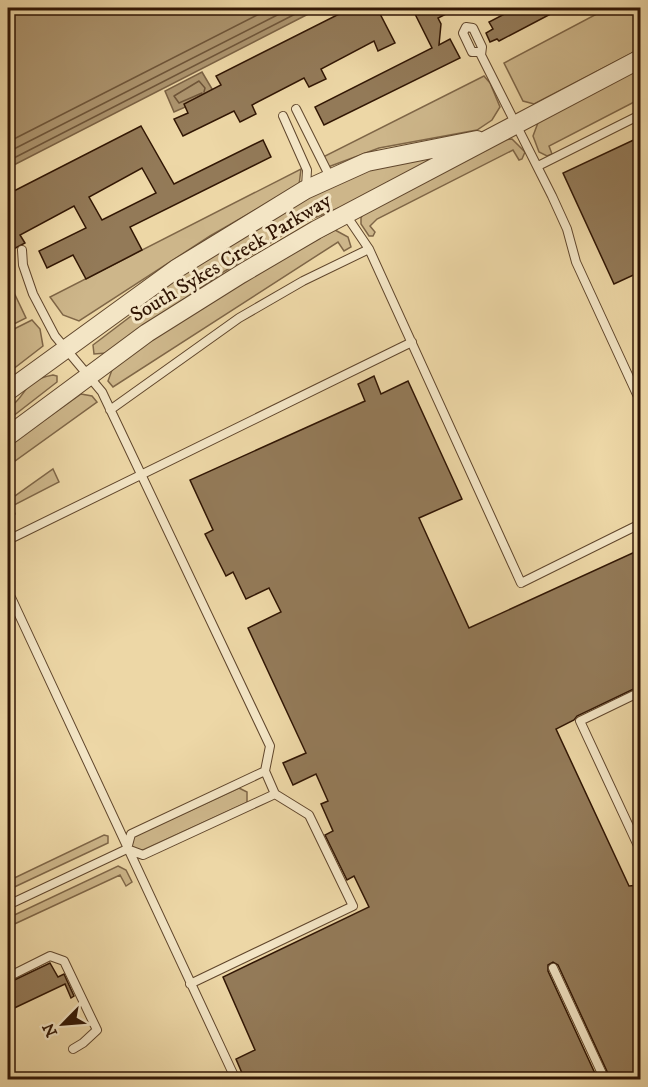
<svg xmlns="http://www.w3.org/2000/svg" width="648" height="1087" font-family="'IM FELL DW Pica',serif">
	<style>
		.green { fill: #cdb68a; stroke: #7f6647; stroke-width: 1.5 }
		.water { fill: #ad956f; stroke: #7b6244; stroke-width: 1.5 }
		.lines { fill: none; stroke-linecap: round; stroke-linejoin: round }
		.shore { stroke: #6f563a; stroke-width: 1.5 }
		.building { fill: #937a58; stroke: #311604; stroke-width: 1.5; fill-rule: evenodd }
		.service-casing { stroke: #60462c; stroke-width: 10 }
		.tertiary-casing { stroke: #60462c; stroke-width: 20 }
		.service { stroke: #f3e5c5; stroke-width: 8 }
		.tertiary { stroke: #f3e5c5; stroke-width: 18 }
		.labels { text-anchor: middle; dominant-baseline: central; stroke-width: 6; stroke-linejoin: round; paint-order: stroke }
		.street-label { font-size: 21px; fill: #311604; stroke: #f3e5c5 }
	</style>
	<rect width="100%" height="100%" fill="#edd7a6"/>
	<filter id="stains"><feTurbulence type="fractalNoise" baseFrequency=".00333" numOctaves="4"/><feColorMatrix values="0 0 0 0 .2 0 0 0 0 .09 0 0 0 0 .02 0 0 0 .5 -.17"/></filter>
	<radialGradient id="worn" r=".72"><stop offset=".6" stop-color="#630" stop-opacity="0"/><stop offset="1" stop-color="#630" stop-opacity=".3"/></radialGradient>
	<!-- green -->
	<path class="green" d="M608 8H640V49L534 104 523 101 504 63Z
		M640 66V99L549 146 552 154 547 156 539 152 533 136 539 120Z
		M484 76 490 83 500 107 492 120 477 130 379 148 328 167 323 157Z
		M512 139 525 152 522 159 519 160 513 150 377 219 370 226 375 232 373 236H369L361 224V218L365 210 498 140Z
		M459 150 369 196 304 222 225 271 107 353 94 354 93 345 160 294 165 284 301 201 356 173Z
		M301 169 299 185 210 236 79 321 63 315 50 297Z
		M335 230 348 237 351 247 344 251 338 242 113 387 108 381 113 367 235 282Z
		M8 280 26 318 8 327Z
		M32 320 40 329 43 346 8 373V332Z
		M53 375 57 376V382L8 420V409C30 393 21 381 53 375Z
		M81 394 92 396 97 402 8 466V446Z
		M53 469 59 482 12 506 15 514 8 518V501Z
		M239 788 247 792V802L244 804 143 850 133 849 131 839 137 835Z
		M104 835 108 836V843L8 890V881Z
		M118 866 126 870 132 882 126 886 120 875 8 927V918Z"/>
	<!-- water -->
	<path class="water" d="M8 8H320L8 168Z
		M202 72 215 94 174 112 165 91Z"/>
	<g class="lines">
		<!-- shore -->
		<path class="shore" d="M202 93 179 103 174 96 199 81 205 88 204 92
			M8 142 271 8
			M8 152 291 8
			M8 161 307 8"/>
	</g>
	<!-- building -->
	<path class="building" d="M351 8H377L395 43 378 51 374 41 321 69 326 79 309 87 304 78 252 105 256 114 240 122 234 111 183 136 174 119 188 113 184 104 221 85 216 76Z
		M412 8H458L438 18 441 24 439 45 450 39 460 58 324 125 315 107 432 48Z
		M516 8H562L499 41 497 39 490 42 486 33 493 29 489 22Z
		M141 126 174 184 263 140 271 157 130 227 142 250 86 279 73 255 47 268 39 251 86 228 74 206 20 235 25 243 8 252V194ZM142 168 156 193 102 220 89 197Z
		M640 137V272L614 284 563 173Z
		M374 376 381 394 408 381 462 499 419 518 469 628 637 551 640 559V686L577 716 574 720 556 729 629 886 640 885V1080H611L558 965 553 962 548 965V971L598 1080H245L236 1059 255 1050 223 977 369 907 354 876 347 880 325 835 333 831 321 804 328 801 316 774 293 785 283 763 306 753 248 628 281 612 269 588 246 599 233 572 226 576 205 534 213 530 190 480 365 401 358 384Z
		M50 963 58 977 64 974 74 996 71 998 65 984 8 1011V983Z"/>
	<g class="lines">
		<defs>
			<path id="service" d="M480 52H472L463 33 466 27 473 28 482 47 481 55 552 196 567 229 576 262 640 401
				M296 109 330 177
				M283 116 307 170 306 187
				M538 166 640 115
				M346 215 369 249 521 583 640 524
				M22 250 23 265 33 294 55 336 102 392 270 746 265 771 275 794 309 815 353 906 190 984
				M110 410 239 318 303 281 369 249
				M8 540 412 342
				M8 591 236 1080
				M640 692 580 721 640 850
				M127 849 131 834 265 771
				M8 905 127 849 143 855 275 794
				M553 968 605 1080
				M8 977 50 956 64 961 97 1030 83 1043 73 1049"/>
			<path id="tertiary" d="M8 391 176 269 305 190 367 162 477 140
				M8 436 147 333 241 274 316 230 640 59"/>
		</defs>
		<!-- service casing -->
		<use href="#service" class="service-casing"/>
		<!-- tertiary casing -->
		<use href="#tertiary" class="tertiary-casing"/>
		<!-- service -->
		<use href="#service" class="service"/>
		<!-- tertiary -->
		<use href="#tertiary" class="tertiary"/>
	</g>
	<g class="labels">
		<!-- street labels -->
		<g class="street-label">
			<text transform="translate(231 258) rotate(-31)">South Sykes Creek Parkway</text>
		</g>
	</g>
	<!-- margin -->
	<rect width="648" height="1087" fill="none" stroke="#edd7a6" stroke-width="30"/>
	<rect x="9" y="9" width="630" height="1069" fill="none" stroke="#311604" stroke-width="3"/>
	<rect x="15" y="15" width="618" height="1057" fill="none" stroke="#311604" stroke-width="1.5"/>
	<!-- north arrow -->
	<g transform="translate(63 1024) rotate(245)" stroke="#f3e5c5" stroke-width="4.5" paint-order="stroke">
	<path d="M0-4.5L10 22L0 15L-10 22Z" fill="#311604"/>
	<text y="-9" font-size="16" font-weight="bold" text-anchor="middle" fill="#311604">N</text>
	</g>
	<rect width="100%" height="100%" filter="url(#stains)"/>
	<rect width="100%" height="100%" fill="url(#worn)"/>
</svg>
